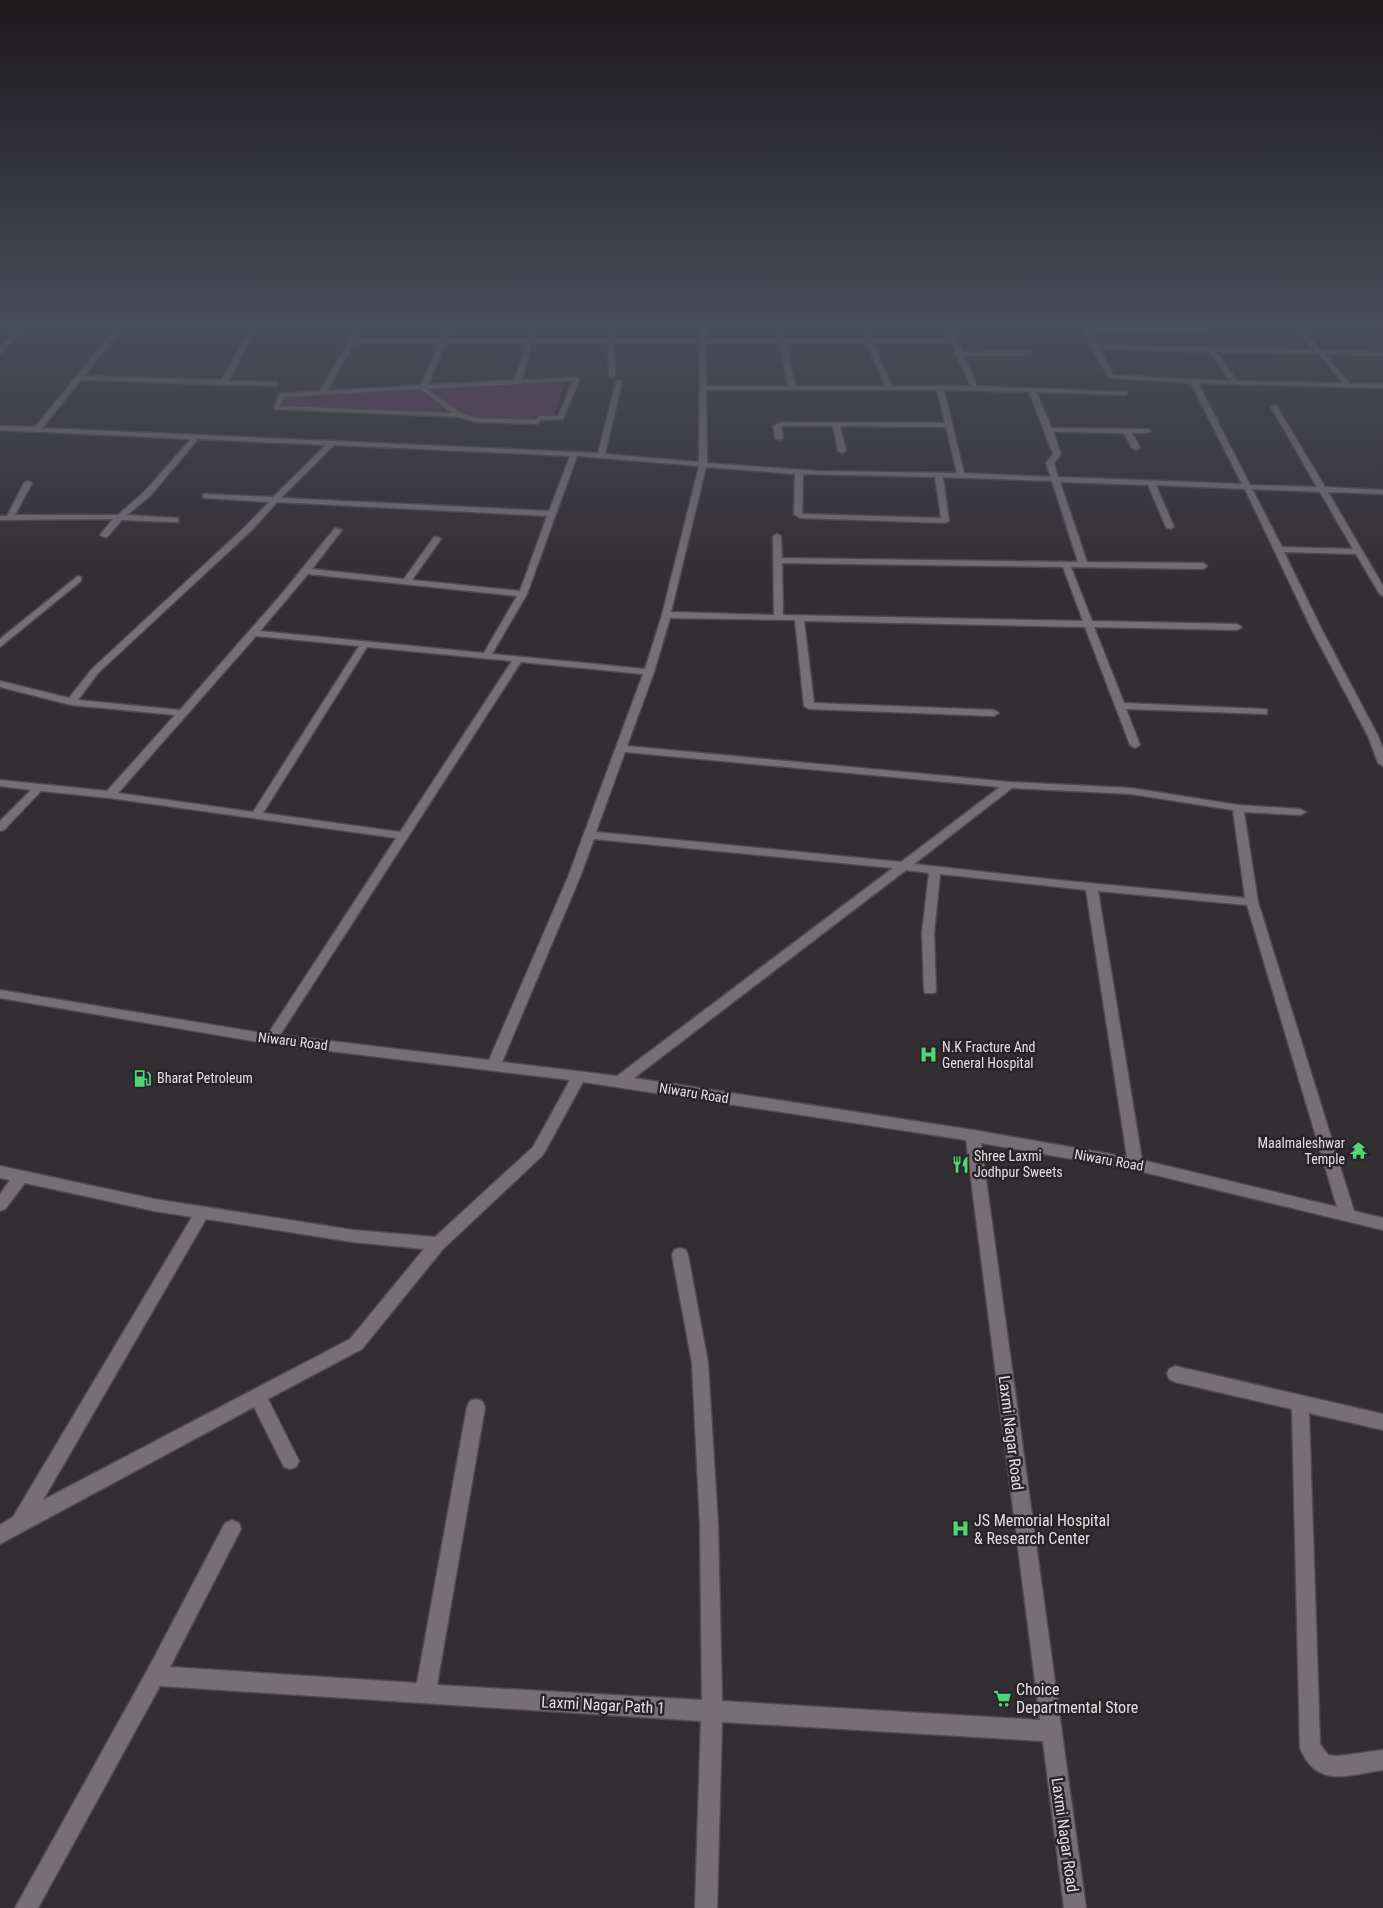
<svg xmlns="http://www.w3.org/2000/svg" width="1383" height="1908" font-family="'Roboto Condensed',sans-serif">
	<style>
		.green { fill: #5c3956 }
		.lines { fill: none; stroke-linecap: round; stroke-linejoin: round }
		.minor-casing { stroke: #4e4a4d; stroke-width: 3 }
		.minor { fill: #767075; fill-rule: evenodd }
		.labels { text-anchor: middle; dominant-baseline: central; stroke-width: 5; stroke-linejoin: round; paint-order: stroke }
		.street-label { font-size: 14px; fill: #e2dee1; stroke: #282427 }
		.poi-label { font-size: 14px; fill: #e2dee1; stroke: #282427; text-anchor: start }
		.near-street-label { font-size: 16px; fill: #e2dee1; stroke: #282427 }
		.near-poi-label { font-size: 16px; fill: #e2dee1; stroke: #282427; text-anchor: start }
	</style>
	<rect width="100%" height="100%" fill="#322e31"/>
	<!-- green -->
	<path class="green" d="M565 383 553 417 535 416 532 420 478 418 464 414 428 390Z
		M420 391 449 413 281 407 287 396Z"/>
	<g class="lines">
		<defs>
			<path id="minor" d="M24 322H31L0 354V348Z
				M121 322H127L84 376 222 380 253 323 259 322 229 381 276 382 279 384 276 386 81 380 42 428 598 453 616 382 619 380 622 382 605 454 699 462 700 343H614L615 376 612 378 609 376 608 343H532L522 380 577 377 580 379 563 419 541 420 537 424 476 422 459 417 274 409 279 394 320 391 360 322H366L356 339H440L447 322H453L446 339H527L532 322H538L533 339H608V322H614V339H700V322H706V339H779L775 322H781L785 339H865L861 322H867L872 339H950L942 322 1082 326 1080 322H1086L1088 326 1206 328 1209 330 1206 332 1090 330 1098 345 1315 350 1288 322H1295L1322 351 1383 352V356L1325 354 1350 384H1383V388L1198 383 1250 485 1317 487 1271 407 1274 405 1277 407 1325 487 1383 490V494L1328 492 1383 586V596L1379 593 1356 554 1284 552 1322 630 1378 736 1383 749V766L1378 763 1368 736 1312 630 1245 489 1156 485 1174 527 1170 529 1166 527 1148 485 1060 482 1087 562 1203 563 1207 566 1203 569 1071 567 1092 621 1237 624 1242 627 1237 630 1094 627 1124 703 1263 709 1267 710V714L1126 709 1140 745 1135 748 1130 745 1085 627 804 621 814 703 994 710 999 713 994 716 809 709 804 706 795 620 670 618 654 672 627 746 1010 782 1131 788 1238 805 1300 809 1306 812 1300 815 1244 812 1258 902 1354 1211 1383 1218V1230L1135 1170 981 1143 1086 1908H1064L1043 1741 722 1722 717 1908H695L701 1721 160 1686 38 1908H15L148 1669 225 1523 232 1520 239 1523 241 1529 170 1667 417 1683 467 1407 470 1401 476 1399 482 1401 485 1407 437 1685 702 1700 700 1525 692 1363 672 1255 674 1250 680 1248 686 1250 688 1255 708 1363 718 1525 722 1701 1040 1720 966 1140 583 1082 543 1155 443 1249 362 1349 268 1399 299 1461 296 1467 290 1469 284 1467 254 1407 0 1544V1525L13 1517 192 1217 154 1211 25 1183 5 1209 0 1211V1194L10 1180 0 1178V1166L154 1199 353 1230 435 1237 533 1147 570 1080 271 1044 0 998V990L268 1034 396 838 110 798 41 791 4 830 0 831V821L31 790 0 786V780L107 791 175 715 71 705 0 687V681L69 698 92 669 246 526 269 502 206 498H203V494L273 497 326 445 198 439 151 495 127 515 178 518V522H175L122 520 107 537H104L100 535 113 519 0 520V516H7L24 483 28 481 32 483 15 515H118L145 491 191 439 0 430V426L35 427ZM950 327 1084 329 1091 347 1109 378 1191 383 1242 484 1058 477 1054 463 1061 454 1053 432 1124 433 1132 448 1136 450 1140 448 1132 433H1147L1151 431 1147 429 1052 428 1036 392 1125 395 1128 393 1127 392 977 386 964 356 1029 355 1032 353 1029 351 962 352ZM354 343H439L421 385 327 391ZM445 343H526L515 380 428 385ZM706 343H779L788 386H706ZM786 343H867L885 386H795ZM873 343H951L971 386H892ZM1100 349 1210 352 1230 381 1113 375ZM1216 352 1319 354 1343 383 1237 381ZM573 381 558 416H539L535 420 477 418 462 414 427 389ZM420 389 452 413 280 406 284 397ZM706 390H937L945 423 782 422 773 426 775 438 779 440 783 438 781 427 783 426H833L838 451 842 453 846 451 840 426 946 427 957 473 818 471 707 463ZM944 390 1029 392 1053 454 1046 463 1051 477 964 473ZM334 445 570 456 549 511 281 498ZM577 456 699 466 662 615 645 669 492 654 527 594ZM706 467 795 474 794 514 800 518 945 523 949 521 943 477 1052 481 1078 562 782 558 781 536 777 534 773 536 774 615 671 612ZM803 474 935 477 941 518 802 514ZM1252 489 1320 492 1353 549 1282 547ZM277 502 547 516 520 591 412 580 441 539 437 537H434L404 579 312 569 342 530 335 528 280 596 180 710 78 700 98 673 252 530ZM782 563 1063 567 1083 621 783 615ZM308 574 517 596 484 653 260 631ZM256 636 359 646 253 812 118 793ZM367 647 512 661 400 832 263 813ZM521 662 643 674 568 877 489 1060 280 1035ZM625 752 1000 787 901 862 596 832ZM1012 788 1131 794 1233 810 1245 898 1057 880 914 864ZM594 839 893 868 617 1076 502 1062 580 877ZM906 870 929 873 922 933 924 990 925 993H935L936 990 934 933 940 874 1086 890 1127 1157 973 1130 634 1078ZM1098 891 1247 905 1337 1207 1142 1160ZM206 1219 353 1242 424 1249 350 1339 43 1500Z
				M78 576 81 577V581L0 647V639Z
				M1175 1366 1383 1414V1430L1309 1413 1320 1744 1328 1755 1338 1756 1383 1750V1770C1347 1775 1317 1789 1300 1748L1292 1409 1175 1382 1169 1379 1167 1374 1169 1369Z"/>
		</defs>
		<!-- minor casing -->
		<use href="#minor" class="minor-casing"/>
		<!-- minor -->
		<use href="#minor" class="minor"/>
	</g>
	<!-- sky -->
	<linearGradient id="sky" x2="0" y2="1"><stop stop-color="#1c191b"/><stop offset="0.55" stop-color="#494c5a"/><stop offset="1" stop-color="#494c5a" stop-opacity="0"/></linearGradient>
	<rect width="1383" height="590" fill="url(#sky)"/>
	<!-- icons -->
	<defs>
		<symbol id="hospital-bare" viewBox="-9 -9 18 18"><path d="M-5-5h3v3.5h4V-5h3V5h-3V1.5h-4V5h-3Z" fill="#50d674" stroke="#282427" stroke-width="2.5" paint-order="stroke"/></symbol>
		<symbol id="fuel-bare" viewBox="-9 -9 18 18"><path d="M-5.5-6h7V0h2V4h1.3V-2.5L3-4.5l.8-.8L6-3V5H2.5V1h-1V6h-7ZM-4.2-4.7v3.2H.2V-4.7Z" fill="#50d674" stroke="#282427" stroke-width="2.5" paint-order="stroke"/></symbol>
		<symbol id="temple-bare" viewBox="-9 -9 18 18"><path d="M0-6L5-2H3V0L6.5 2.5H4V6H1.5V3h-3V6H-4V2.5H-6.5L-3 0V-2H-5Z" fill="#50d674" stroke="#282427" stroke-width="2.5" paint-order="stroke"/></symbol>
		<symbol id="restaurant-bare" viewBox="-9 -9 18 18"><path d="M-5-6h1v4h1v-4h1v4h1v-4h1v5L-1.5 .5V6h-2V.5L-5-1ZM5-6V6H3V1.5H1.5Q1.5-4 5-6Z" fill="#50d674" stroke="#282427" stroke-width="2.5" paint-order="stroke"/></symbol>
		<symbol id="supermarket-bare" viewBox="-9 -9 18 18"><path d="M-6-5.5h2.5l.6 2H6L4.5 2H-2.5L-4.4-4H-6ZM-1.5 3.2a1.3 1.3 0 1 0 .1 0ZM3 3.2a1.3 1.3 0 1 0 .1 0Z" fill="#50d674" stroke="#282427" stroke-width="2.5" paint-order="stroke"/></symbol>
	</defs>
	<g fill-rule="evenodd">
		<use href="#hospital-bare" x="916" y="1042" width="25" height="25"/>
		<use href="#fuel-bare" x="130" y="1066" width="25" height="25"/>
		<use href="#temple-bare" x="1346" y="1138" width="25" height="25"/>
		<use href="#restaurant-bare" x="948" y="1152" width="25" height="25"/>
		<use href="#hospital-bare" x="948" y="1516" width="25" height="25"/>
		<use href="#supermarket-bare" x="990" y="1686" width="25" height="25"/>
	</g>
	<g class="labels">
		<!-- street labels -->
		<g class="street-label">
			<text transform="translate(293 1041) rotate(7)">Niwaru Road</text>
			<text transform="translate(694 1093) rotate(9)">Niwaru Road</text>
			<text transform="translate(1109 1160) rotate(10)">Niwaru Road</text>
		</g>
		<!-- poi labels -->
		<g class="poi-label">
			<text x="942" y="1047">N.K Fracture And<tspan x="942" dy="16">General Hospital</tspan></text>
			<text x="157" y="1078">Bharat Petroleum</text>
			<text x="1345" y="1143" text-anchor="end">Maalmaleshwar<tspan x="1345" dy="16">Temple</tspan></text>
			<text x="974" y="1156">Shree Laxmi<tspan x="974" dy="16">Jodhpur Sweets</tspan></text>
		</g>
		<!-- near-street labels -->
		<g class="near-street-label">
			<text transform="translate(1011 1433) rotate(83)">Laxmi Nagar Road</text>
			<text transform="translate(603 1705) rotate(3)">Laxmi Nagar Path 1</text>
			<text transform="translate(1065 1835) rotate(82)">Laxmi Nagar Road</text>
		</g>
		<!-- near-poi labels -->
		<g class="near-poi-label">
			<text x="974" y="1520">JS Memorial Hospital<tspan x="974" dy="18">&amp; Research Center</tspan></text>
			<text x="1016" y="1689">Choice<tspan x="1016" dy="18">Departmental Store</tspan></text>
		</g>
	</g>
</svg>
